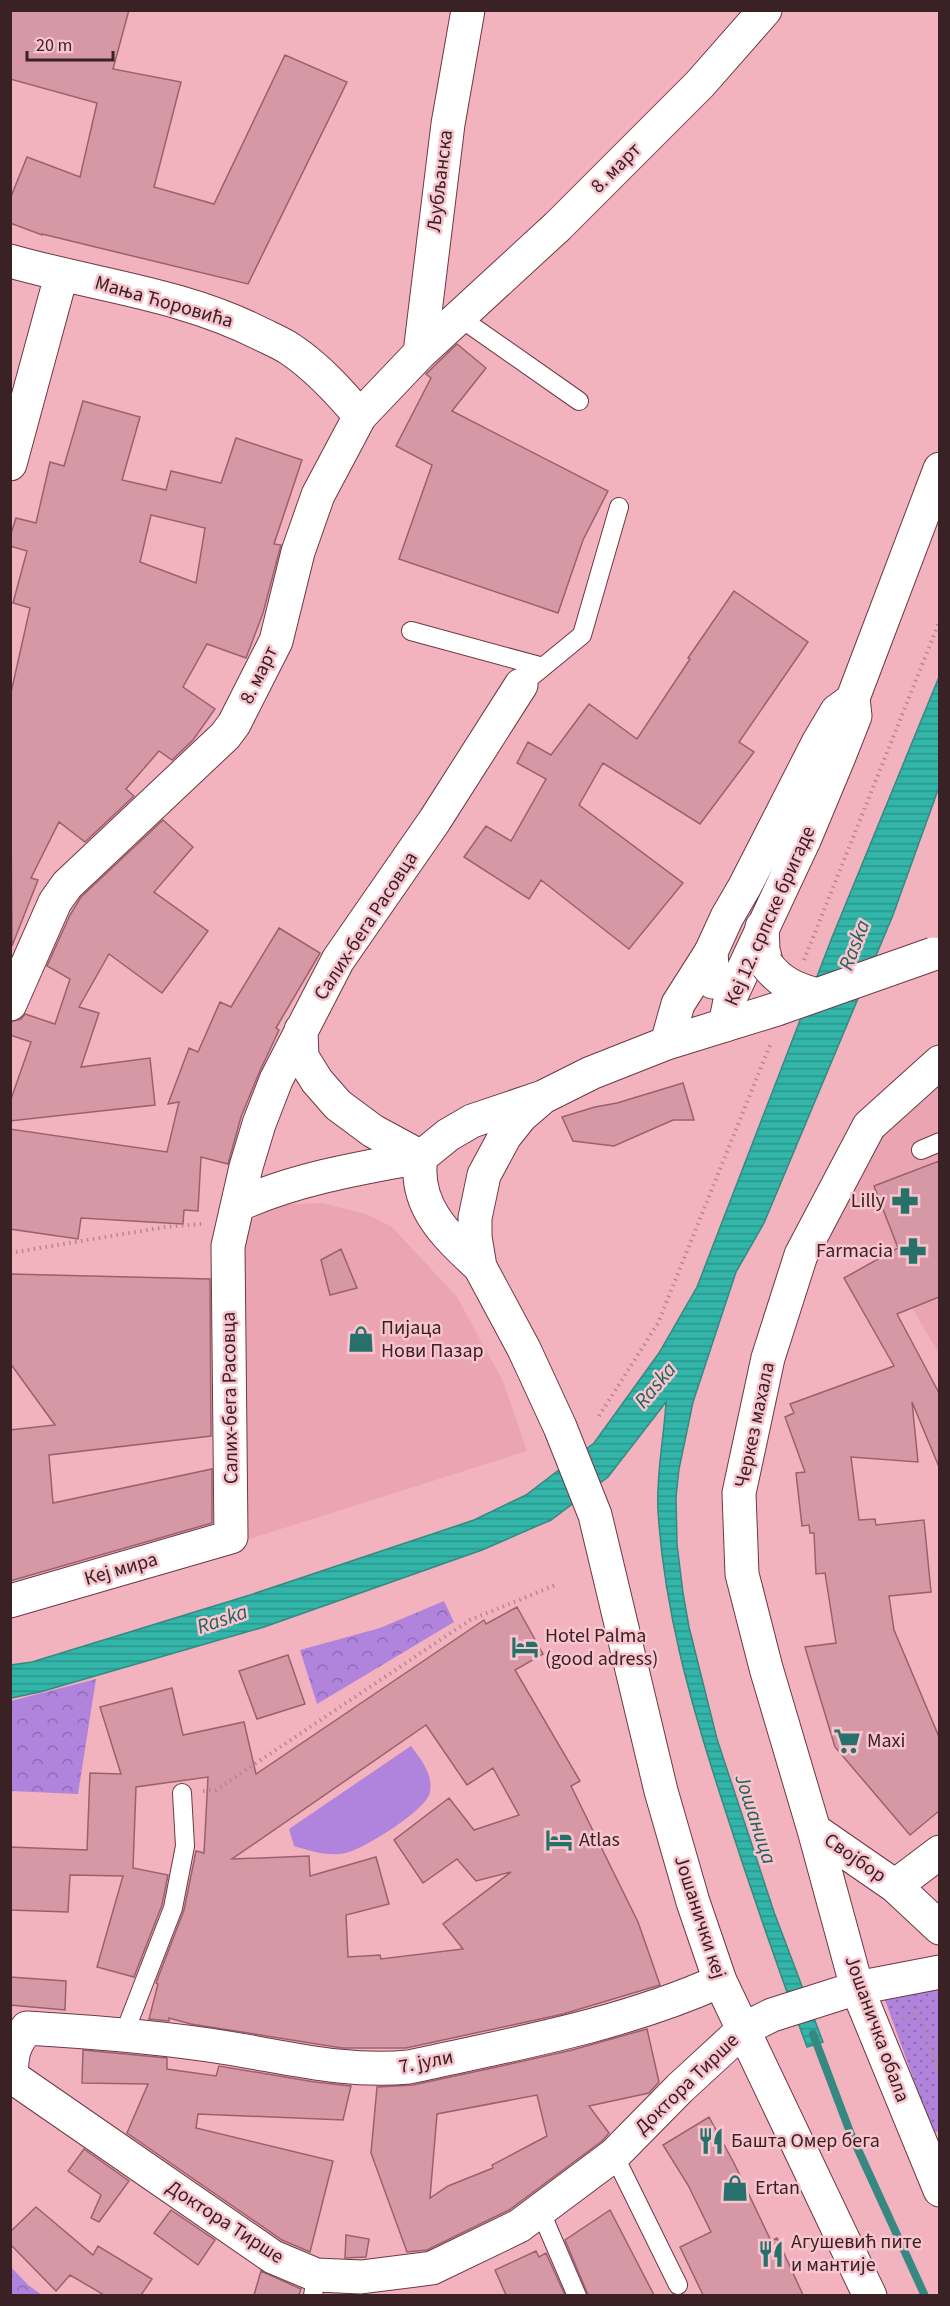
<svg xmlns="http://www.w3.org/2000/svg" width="950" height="2306" font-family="'Source Sans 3',sans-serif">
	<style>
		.built { fill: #eba4b2 }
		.grass { fill: #b083dc }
		.forest { fill: url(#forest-crowns) }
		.park { fill: url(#park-dots) }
		.water { fill: url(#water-rules); stroke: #358982; stroke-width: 1.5 }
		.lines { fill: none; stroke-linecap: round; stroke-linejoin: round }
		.stream { stroke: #358982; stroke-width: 8 }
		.building { fill: #d698a4; stroke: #9a616d; stroke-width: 1.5; fill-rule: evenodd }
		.lane-casing { stroke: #6d3844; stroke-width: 20 }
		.street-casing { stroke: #6d3844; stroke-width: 35 }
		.secondary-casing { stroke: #6d3844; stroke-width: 35 }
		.primary-casing { stroke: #6d3844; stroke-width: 35 }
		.path { stroke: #b9868f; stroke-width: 4; stroke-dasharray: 1.5 4.5; stroke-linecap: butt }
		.lane { stroke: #fff; stroke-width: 18 }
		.street { stroke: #fff; stroke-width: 33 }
		.secondary { stroke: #fff; stroke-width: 33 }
		.primary { stroke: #fff; stroke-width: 33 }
		.primary-bridge-casing { stroke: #6d3844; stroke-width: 35; stroke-linecap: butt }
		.primary-bridge { stroke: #fff; stroke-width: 33 }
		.labels { text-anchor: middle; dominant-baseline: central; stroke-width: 5; stroke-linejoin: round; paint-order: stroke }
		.street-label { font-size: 20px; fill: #392125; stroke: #f8c4cd }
		.poi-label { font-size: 20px; fill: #392125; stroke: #f8c4cd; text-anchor: start }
		.water-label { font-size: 21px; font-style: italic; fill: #1f635c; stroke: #f8c4cd }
	</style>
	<defs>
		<pattern id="forest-crowns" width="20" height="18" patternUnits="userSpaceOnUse" patternTransform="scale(1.5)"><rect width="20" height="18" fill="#b083dc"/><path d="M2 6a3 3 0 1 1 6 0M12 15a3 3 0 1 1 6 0" fill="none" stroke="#906bb2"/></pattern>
		<pattern id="park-dots" width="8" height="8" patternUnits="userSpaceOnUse" patternTransform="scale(1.5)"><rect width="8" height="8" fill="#b083dc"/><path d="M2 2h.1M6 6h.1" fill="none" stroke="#906bb2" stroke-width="1.8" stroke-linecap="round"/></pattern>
		<pattern id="water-rules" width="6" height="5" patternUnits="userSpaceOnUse" patternTransform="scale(1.5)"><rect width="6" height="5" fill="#33b6aa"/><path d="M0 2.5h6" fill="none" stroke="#2c948a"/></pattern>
	</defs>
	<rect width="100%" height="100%" fill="#f2b3bf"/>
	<!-- built -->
	<path class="built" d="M939 1062V1354L880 1253 801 1255 869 1126Z
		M323 1203 366 1214 392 1227 457 1297 503 1381 527 1451 243 1541 240 1250 252 1220 274 1205Z"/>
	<!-- grass -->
	<path class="grass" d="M411 1746C421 1760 433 1773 430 1792 427 1810 366 1847 349 1852 331 1858 311 1851 294 1846L289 1829Z"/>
	<!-- forest -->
	<path class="forest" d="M444 1601 454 1622 317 1704 300 1650 380 1628Z
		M96 1679 78 1794 11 1791V1701Z
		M11 2267 28 2285 42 2295H11Z"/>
	<!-- park -->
	<path class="park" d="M939 1988V2131L933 2133 885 2000Z"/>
	<!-- water -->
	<path class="water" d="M939 677V787L893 915 764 1223 736 1272 693 1402 679 1469 676 1497 677 1544 683 1593 689 1627 717 1739 774 1912 823 2042 807 2047C776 1963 747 1879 720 1794 690 1701 664 1608 658 1511 656 1474 664 1438 666 1402L608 1477 551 1520 482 1550 264 1627 40 1692 11 1698V1665L32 1662 250 1595 474 1520 526 1495 594 1443 659 1353 697 1287 833 935Z"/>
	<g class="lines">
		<!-- stream -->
		<path class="stream" d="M813 2034 850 2132 925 2296"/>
	</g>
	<!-- building -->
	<path class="building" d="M10 10H129L113 69 181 82 154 187 214 204 285 55 347 82 248 284 42 234V235L10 223V199L27 157 80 177 97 103 10 79Z
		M457 344 486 368 452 411 608 491 583 540 558 613 399 559 432 465 396 446 431 378 426 374Z
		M83 401 140 417 122 480 166 490 171 471 221 483 236 438 302 460 274 544 281 545 263 613 246 658 207 644 183 687 215 709 193 740 172 760 159 751 126 789 134 796 85 842 59 822 31 878 38 880 12 946 10 697 30 608 13 603 27 551 10 546V537L16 518 36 523 50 462 64 466ZM151 515 205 528 196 583 140 562Z
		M734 591 808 642 739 742 754 752 700 824 603 763 579 805 683 883 629 949 541 880 529 899 464 857 486 826 511 841 546 779 517 763 528 742 551 755 589 704 637 739 690 659 688 658Z
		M163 820 193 847 154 892 208 931 162 993 109 954 79 1007 99 1013 81 1067 150 1058 155 1105 10 1121V1102L31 1042 10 1035V1022L21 1019 25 1014 55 1024 70 979 47 966 70 915 81 897Z
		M279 928 320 953 276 1028 279 1030 259 1073 241 1117 228 1164 201 1157 198 1211 184 1210 183 1224 81 1218 78 1239 10 1229V1129L167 1152 179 1102 168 1104 189 1048 198 1052 220 1002 231 1007Z
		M683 1083 694 1120H673L614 1146 573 1141 562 1117 595 1107 617 1103Z
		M939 1161V1297L897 1314 939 1393V1467L912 1402 918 1462 851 1457 859 1520 875 1519 876 1525 924 1520 931 1592 889 1596 894 1630 939 1737V1811L910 1835 835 1747 815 1681 805 1647 836 1643 825 1573 816 1574 814 1533H810L809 1525 802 1526 796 1473 805 1472 785 1417 794 1413 790 1404 894 1366 844 1278 898 1248 874 1186Z
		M341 1249 357 1288 330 1295 321 1260Z
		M10 1274 210 1279 211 1436 49 1455 53 1503 212 1469V1523L10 1581V1430L55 1425 10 1363Z
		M517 1607 543 1654 515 1670 580 1781 571 1786 638 1922 660 1985 563 2014 406 2048H342L191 2024 169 2018V2021L149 2019 158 1984 156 1983 184 1910 196 1851 204 1853 208 1777 136 1787 133 1868 168 1875 162 1905 134 1977 97 1967 123 1876 70 1875 68 1912 10 1910V1847L87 1850 90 1773 121 1774 100 1707 172 1688 183 1735 244 1722 256 1774 484 1620 486 1624ZM426 1725 467 1785 493 1768 519 1815 474 1830 449 1798 394 1840 423 1883 457 1859 476 1881 511 1872 443 1924 463 1949 381 1959 380 1955 348 1957 346 1915 389 1904 376 1857 310 1876 309 1856 232 1859Z
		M288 1655 305 1704 257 1719 239 1671Z
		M10 1977 66 1981 65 2010 10 2005Z
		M647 2029 659 2082 649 2093 589 2106 609 2133 602 2141 509 2210 427 2250 407 2252 371 2153 377 2087 413 2085 492 2068 572 2050ZM537 2095 547 2136 492 2165 493 2168 448 2186 430 2198 437 2114Z
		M83 2050 167 2058V2069L216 2076 219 2066 315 2082 351 2086 343 2120 198 2114 196 2128 333 2161 310 2252 282 2240 127 2133 148 2084 82 2083Z
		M709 2117 734 2163 771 2241 777 2238 803 2295H703L680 2247 711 2232 688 2185 663 2145Z
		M84 2149 129 2181 99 2222 91 2218 101 2195 68 2171Z
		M36 2207 93 2255 98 2246 152 2279 141 2295H104L70 2275 56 2291 10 2244V2232Z
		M171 2210 215 2240 198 2265 154 2233Z
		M610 2210 654 2295H588L565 2240Z
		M346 2235 369 2239 366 2257 345 2258Z
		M536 2251 539 2257 546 2253 565 2295H506L495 2270Z
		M261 2271 301 2289 299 2295H254Z"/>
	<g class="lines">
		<defs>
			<path id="lane" d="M459 317 579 401
				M411 631 543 667
				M521 685 582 635 619 507
				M921 1150 940 1142
				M124 2034 173 1908 185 1846 182 1793
				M614 2155 678 2285
				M540 2210 577 2296
				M313 2296 316 2275"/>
			<path id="street" d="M10 261C94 285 183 294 261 334 271 339 281 343 290 349 317 367 339 391 360 416
				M420 353 448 124 468 10
				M10 464 61 276
				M10 1004 55 902 67 885 225 736 234 724 276 641 298 552 318 495 360 416 420 353 558 226 700 84 765 10
				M301 1030 302 1057 317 1081 338 1105 373 1131 421 1157
				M940 1062 869 1126 801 1255 768 1358 739 1493 742 1574 766 1668 814 1830 857 1988 940 2190
				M238 1205C295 1179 360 1168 421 1157
				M10 1601 231 1537 228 1246 246 1167 259 1124 276 1080 338 960 435 820 521 685
				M814 1830 895 1886 940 1928
				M895 1886 940 1852
				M11 2076 273 2257 316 2275 361 2277 432 2268 519 2226 614 2155 680 2088 744 2029 772 2015 857 1988 940 1972
				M11 2076C12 2053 13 2046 27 2028 95 2032 161 2037 228 2048 290 2058 346 2073 409 2067 514 2044 622 2025 720 1981"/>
			<path id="secondary" d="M713 982 711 952 727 917 745 886 818 743 837 711 852 700
				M725 1025 731 996 805 838 838 759 855 716 853 698 940 469"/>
			<path id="primary" d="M762 927 763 950 767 965
				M667 1043 678 1004 711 952
				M543 1097 521 1116 505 1136 484 1175 475 1218V1237L480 1267 524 1349 560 1427 595 1515 661 1791 693 1902 720 1981 870 2296
				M480 1267C447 1236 413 1206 421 1157L448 1135 472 1121 543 1097 591 1073 667 1043 777 1009"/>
		</defs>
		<!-- lane casing -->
		<use href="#lane" class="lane-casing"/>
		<!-- street casing -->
		<use href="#street" class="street-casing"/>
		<!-- secondary casing -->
		<use href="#secondary" class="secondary-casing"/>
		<!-- primary casing -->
		<use href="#primary" class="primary-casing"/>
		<!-- path -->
		<path class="path" d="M804 960 940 620
			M10 1253 165 1227 202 1224
			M599 1416 658 1323 770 1045
			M203 1791 216 1790 470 1620 558 1584
			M917 2008 940 2075
			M902 2019 918 2012
			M933 2057 940 2054"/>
		<!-- lane -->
		<use href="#lane" class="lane"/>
		<!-- street -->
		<use href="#street" class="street"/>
		<!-- secondary -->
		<use href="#secondary" class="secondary"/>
		<!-- primary -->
		<use href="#primary" class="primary"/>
		<defs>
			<path id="primary-bridge" d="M767 965C781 983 795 989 817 995
				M777 1009 933 954"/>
		</defs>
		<!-- primary-bridge casing -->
		<use href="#primary-bridge" class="primary-bridge-casing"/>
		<!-- primary-bridge -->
		<use href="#primary-bridge" class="primary-bridge"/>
	</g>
	<!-- icons -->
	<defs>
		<symbol id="pharmacy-bare" viewBox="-9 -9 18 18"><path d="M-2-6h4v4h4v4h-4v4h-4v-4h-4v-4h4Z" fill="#28716a" stroke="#f8c4cd" stroke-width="2.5" paint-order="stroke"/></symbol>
		<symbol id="shop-bare" viewBox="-9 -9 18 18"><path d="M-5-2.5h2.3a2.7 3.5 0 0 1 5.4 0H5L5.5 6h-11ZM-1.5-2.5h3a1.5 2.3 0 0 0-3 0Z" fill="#28716a" stroke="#f8c4cd" stroke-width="2.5" paint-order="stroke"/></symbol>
		<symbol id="hotel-bare" viewBox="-9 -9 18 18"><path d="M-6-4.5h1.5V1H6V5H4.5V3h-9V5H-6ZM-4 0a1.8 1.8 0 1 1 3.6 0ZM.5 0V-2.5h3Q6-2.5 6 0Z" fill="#28716a" stroke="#f8c4cd" stroke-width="2.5" paint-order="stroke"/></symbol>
		<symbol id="supermarket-bare" viewBox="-9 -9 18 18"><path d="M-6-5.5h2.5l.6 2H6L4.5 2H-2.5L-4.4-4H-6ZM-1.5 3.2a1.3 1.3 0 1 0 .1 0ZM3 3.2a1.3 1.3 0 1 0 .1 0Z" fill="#28716a" stroke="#f8c4cd" stroke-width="2.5" paint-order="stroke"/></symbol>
		<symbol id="restaurant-bare" viewBox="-9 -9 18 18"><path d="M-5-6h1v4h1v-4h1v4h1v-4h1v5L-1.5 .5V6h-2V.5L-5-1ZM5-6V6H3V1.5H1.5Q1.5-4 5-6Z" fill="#28716a" stroke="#f8c4cd" stroke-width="2.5" paint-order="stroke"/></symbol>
	</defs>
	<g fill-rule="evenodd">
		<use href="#pharmacy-bare" x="886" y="1182" width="38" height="38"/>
		<use href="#pharmacy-bare" x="894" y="1232" width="38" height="38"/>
		<use href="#shop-bare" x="342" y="1320" width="38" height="38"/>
		<use href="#hotel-bare" x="506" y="1628" width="38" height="38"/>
		<use href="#supermarket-bare" x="828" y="1722" width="38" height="38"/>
		<use href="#hotel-bare" x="540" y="1821" width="38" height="38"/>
		<use href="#restaurant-bare" x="692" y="2122" width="38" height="38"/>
		<use href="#shop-bare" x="716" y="2169" width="38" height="38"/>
		<use href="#restaurant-bare" x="752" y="2235" width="38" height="38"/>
	</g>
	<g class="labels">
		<!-- street labels -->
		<g class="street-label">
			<text transform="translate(616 168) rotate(-45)">8. март</text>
			<text transform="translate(440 181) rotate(-83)">Љубљанска</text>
			<text transform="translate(164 302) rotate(16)">Мања Ћоровића</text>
			<text transform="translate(259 675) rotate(-64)">8. март</text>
			<text transform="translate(770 916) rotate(-66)">Кеј 12. српске бригаде</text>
			<text transform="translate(366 926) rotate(-57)">Салих-бега Расовца</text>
			<text transform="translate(230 1398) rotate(-91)">Салих-бега Расовца</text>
			<text transform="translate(755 1425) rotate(-78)">Черкез махала</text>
			<text transform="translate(121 1569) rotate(-16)">Кеј мира</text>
			<text transform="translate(855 1858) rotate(35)">Својбор</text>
			<text transform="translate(700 1917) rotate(72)">Јошанички кеј</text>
			<text transform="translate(877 2029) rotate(70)">Јошаничка обала</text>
			<text transform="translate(426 2062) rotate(-11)">7. јули</text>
			<text transform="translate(687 2084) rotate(-44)">Доктора Тирше</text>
			<text transform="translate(225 2222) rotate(33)">Доктора Тирше</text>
		</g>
		<!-- poi labels -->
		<g class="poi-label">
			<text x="885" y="1201" text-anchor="end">Lilly</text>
			<text x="893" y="1251" text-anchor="end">Farmacia</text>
			<text x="381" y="1328">Пијаца<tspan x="381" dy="23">Нови Пазар</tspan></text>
			<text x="545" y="1636">Hotel Palma<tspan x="545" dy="23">(good adress)</tspan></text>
			<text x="867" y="1741">Maxi</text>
			<text x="579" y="1840">Atlas</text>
			<text x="731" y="2141">Башта Омер бега</text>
			<text x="755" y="2188">Ertan</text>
			<text x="791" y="2242">Агушевић пите<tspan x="791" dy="23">и мантије</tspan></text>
		</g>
		<!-- water labels -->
		<g class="water-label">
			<text transform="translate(854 945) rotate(-69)">Raska</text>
			<text transform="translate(655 1385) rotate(-50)">Raska</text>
			<text transform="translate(222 1619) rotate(-19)">Raska</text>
			<text transform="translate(756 1819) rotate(72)">Јошаница</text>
		</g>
	</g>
	<!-- border -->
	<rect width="950" height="2306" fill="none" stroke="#392125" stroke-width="24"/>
	<!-- scale -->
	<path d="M27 51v9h86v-9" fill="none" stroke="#392125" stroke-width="3"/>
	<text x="36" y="51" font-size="18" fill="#392125" stroke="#f8c4cd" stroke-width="4.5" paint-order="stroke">20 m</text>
</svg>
